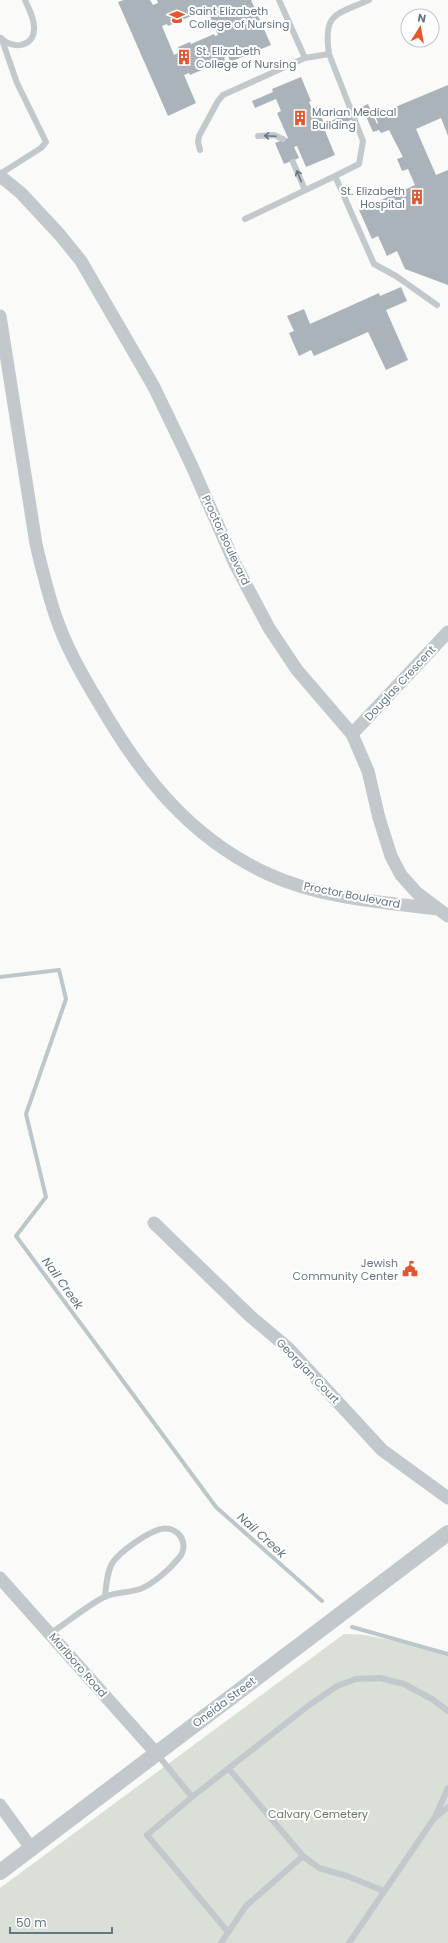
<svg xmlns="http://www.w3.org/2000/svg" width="448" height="1943" font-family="Poppins,sans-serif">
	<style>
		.green { fill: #dadfd7 }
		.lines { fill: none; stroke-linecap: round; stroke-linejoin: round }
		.stream { stroke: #bbc7cb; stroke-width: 4 }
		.building { fill: #aab3b9; fill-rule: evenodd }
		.service { stroke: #c3c8cc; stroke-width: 6 }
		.minor { stroke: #c3c8cc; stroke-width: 13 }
		.tertiary { stroke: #c3c8cc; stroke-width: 16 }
		.oneway { stroke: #6a7a87 }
		.labels { text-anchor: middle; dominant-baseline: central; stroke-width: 4; stroke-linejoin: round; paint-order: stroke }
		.poi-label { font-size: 11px; fill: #657683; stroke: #fff; text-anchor: start }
		.street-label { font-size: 11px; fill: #657683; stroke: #fff }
		.park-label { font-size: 11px; fill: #687a64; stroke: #fff }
		.water-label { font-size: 12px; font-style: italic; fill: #60757c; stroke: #fff }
	</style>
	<rect width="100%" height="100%" fill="#fafaf8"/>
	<!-- green -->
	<path class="green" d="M344 1634 366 1635 448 1652V1943H0V1888Z"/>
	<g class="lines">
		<!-- stream -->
		<path class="stream" d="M0 977 59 970 66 999 26 1114 46 1197 16 1236 216 1507 322 1601
			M352 1627 448 1654"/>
	</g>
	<!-- building -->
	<path class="building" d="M124 0H150L153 5 158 3 157 0H251L271 45 230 62 228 56 224 58 225 60 190 75 189 73 184 75 196 103 168 116 118 2ZM206 7 218 35 215 36 214 34 191 44 190 42 178 47 180 52 174 55 162 26 167 24 168 26 203 11 201 8Z
		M301 77 311 101 309 102 312 109 317 107 324 123 322 125 368 104 377 124 378 123 374 113 380 110 381 113 448 85V136L441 118 416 129 436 175 448 170V285L405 269 397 251 387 256 378 236 372 239 359 210 415 185 408 169 402 171 397 159 403 157 389 130 381 133 379 130 373 132 365 114 325 131 335 155 306 167 297 146 294 147 299 158 284 164 275 143 288 138 277 113 281 111 276 99 255 108 252 101 273 92 272 89Z
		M401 287 407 301 386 310 408 360 386 370 368 332 314 356 311 350 299 356 289 333 294 331 287 316 304 309 310 324 379 293 380 296Z"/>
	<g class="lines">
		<!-- service -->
		<path class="service" d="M279 0 305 58 329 54 363 141 359 164 335 176 374 264 396 276 437 305
			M1 38C11 49 33 48 34 30 35 20 29 9 25 0
			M329 54C323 13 335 15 369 0
			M258 136 274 135 283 139
			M200 150 198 142 199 136 218 101 223 95 305 58
			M293 162 305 190
			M0 174 41 148 46 142 17 83 2 40
			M245 219 335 176
			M51 1633C68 1622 85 1607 104 1597 115 1592 128 1593 140 1589 153 1584 169 1570 178 1559 193 1543 175 1521 155 1531 143 1536 121 1551 113 1562 107 1571 106 1586 105 1597
			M157 1754 192 1797 147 1835 228 1932
			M229 1769 303 1856
			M192 1797 308 1706 337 1686 356 1679 380 1678 404 1684 432 1699 448 1711
			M437 1816 448 1807
			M221 1943 246 1906 303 1856 319 1868 347 1876 384 1891
			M349 1943 435 1817 448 1788"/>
		<!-- minor -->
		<path class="minor" d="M0 176 21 193 60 235 81 261 154 387 191 464 235 564 269 628 297 670 352 734 368 771 379 818 391 856 401 875 417 893 448 916
			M0 316 36 544C42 569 48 595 57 620 67 649 83 677 99 703 141 776 190 838 268 874 320 898 381 902 437 909
			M352 734 448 632
			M154 1223 250 1316 288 1348 382 1450 448 1498
			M0 1578 156 1753
			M0 1805 31 1848"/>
		<!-- tertiary -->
		<path class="tertiary" d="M0 1872 448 1533"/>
	</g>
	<!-- one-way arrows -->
	<defs><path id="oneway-shaft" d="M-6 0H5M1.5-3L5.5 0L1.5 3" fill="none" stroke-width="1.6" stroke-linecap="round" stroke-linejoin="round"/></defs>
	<g class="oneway">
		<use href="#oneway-shaft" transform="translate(270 136) rotate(-177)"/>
		<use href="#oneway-shaft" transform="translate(299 176) rotate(-112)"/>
	</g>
	<!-- icons -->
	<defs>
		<symbol id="university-bare" viewBox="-9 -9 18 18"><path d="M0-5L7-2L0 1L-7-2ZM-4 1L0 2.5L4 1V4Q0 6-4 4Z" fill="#e4572e" stroke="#fff" stroke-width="2.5" paint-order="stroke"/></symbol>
		<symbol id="building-bare" viewBox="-9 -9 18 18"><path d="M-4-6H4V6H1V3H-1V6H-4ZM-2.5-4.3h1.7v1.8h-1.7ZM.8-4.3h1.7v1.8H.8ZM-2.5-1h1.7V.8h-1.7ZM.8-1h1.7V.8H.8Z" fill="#e4572e" stroke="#fff" stroke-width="2.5" paint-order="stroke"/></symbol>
		<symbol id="civic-bare" viewBox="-9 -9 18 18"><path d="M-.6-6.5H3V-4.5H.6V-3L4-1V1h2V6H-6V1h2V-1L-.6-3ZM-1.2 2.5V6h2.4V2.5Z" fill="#e4572e" stroke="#fff" stroke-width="2.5" paint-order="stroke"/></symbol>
	</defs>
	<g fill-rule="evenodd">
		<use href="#university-bare" x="166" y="6" width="22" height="22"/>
		<use href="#building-bare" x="173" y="46" width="22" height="22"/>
		<use href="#building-bare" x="289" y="107" width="22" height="22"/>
		<use href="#building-bare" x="406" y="186" width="22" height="22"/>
		<use href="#civic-bare" x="399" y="1258" width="22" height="22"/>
	</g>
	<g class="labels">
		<!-- poi labels -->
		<g class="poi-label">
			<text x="189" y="11">Saint Elizabeth<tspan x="189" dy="13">College of Nursing</tspan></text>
			<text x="196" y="51">St. Elizabeth<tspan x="196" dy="13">College of Nursing</tspan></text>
			<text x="312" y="112">Marian Medical<tspan x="312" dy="13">Building</tspan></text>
			<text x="405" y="191" text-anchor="end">St. Elizabeth<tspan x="405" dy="13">Hospital</tspan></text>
			<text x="398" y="1263" text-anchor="end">Jewish<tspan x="398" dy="13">Community Center</tspan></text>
		</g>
		<!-- street labels -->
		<g class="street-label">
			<text transform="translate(226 540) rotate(65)">Proctor Boulevard</text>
			<text transform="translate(400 683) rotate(-47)">Douglas Crescent</text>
			<text transform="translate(352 895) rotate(11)">Proctor Boulevard</text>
			<text transform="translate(308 1371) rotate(46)">Georgian Court</text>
			<text transform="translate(78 1665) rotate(49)">Marlboro Road</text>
			<text transform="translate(224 1702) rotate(-37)">Oneida Street</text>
		</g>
		<!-- park labels -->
		<g class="park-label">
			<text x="318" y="1814">Calvary Cemetery</text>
		</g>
		<!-- water labels -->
		<g class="water-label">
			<text transform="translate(63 1283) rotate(54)">Nail Creek</text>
			<text transform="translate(262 1535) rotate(42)">Nail Creek</text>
		</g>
	</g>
	<!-- north arrow -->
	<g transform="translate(420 28) rotate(11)"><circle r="19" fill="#ffffff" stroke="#c1c8cd"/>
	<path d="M0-3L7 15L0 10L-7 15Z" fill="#e4572e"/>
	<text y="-6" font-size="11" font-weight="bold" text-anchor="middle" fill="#657683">N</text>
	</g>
	<!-- scale -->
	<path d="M10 1927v6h102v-6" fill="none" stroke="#657683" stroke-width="2"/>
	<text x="16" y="1927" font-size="12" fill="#657683" stroke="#ffffff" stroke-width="3" paint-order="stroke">50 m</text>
</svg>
